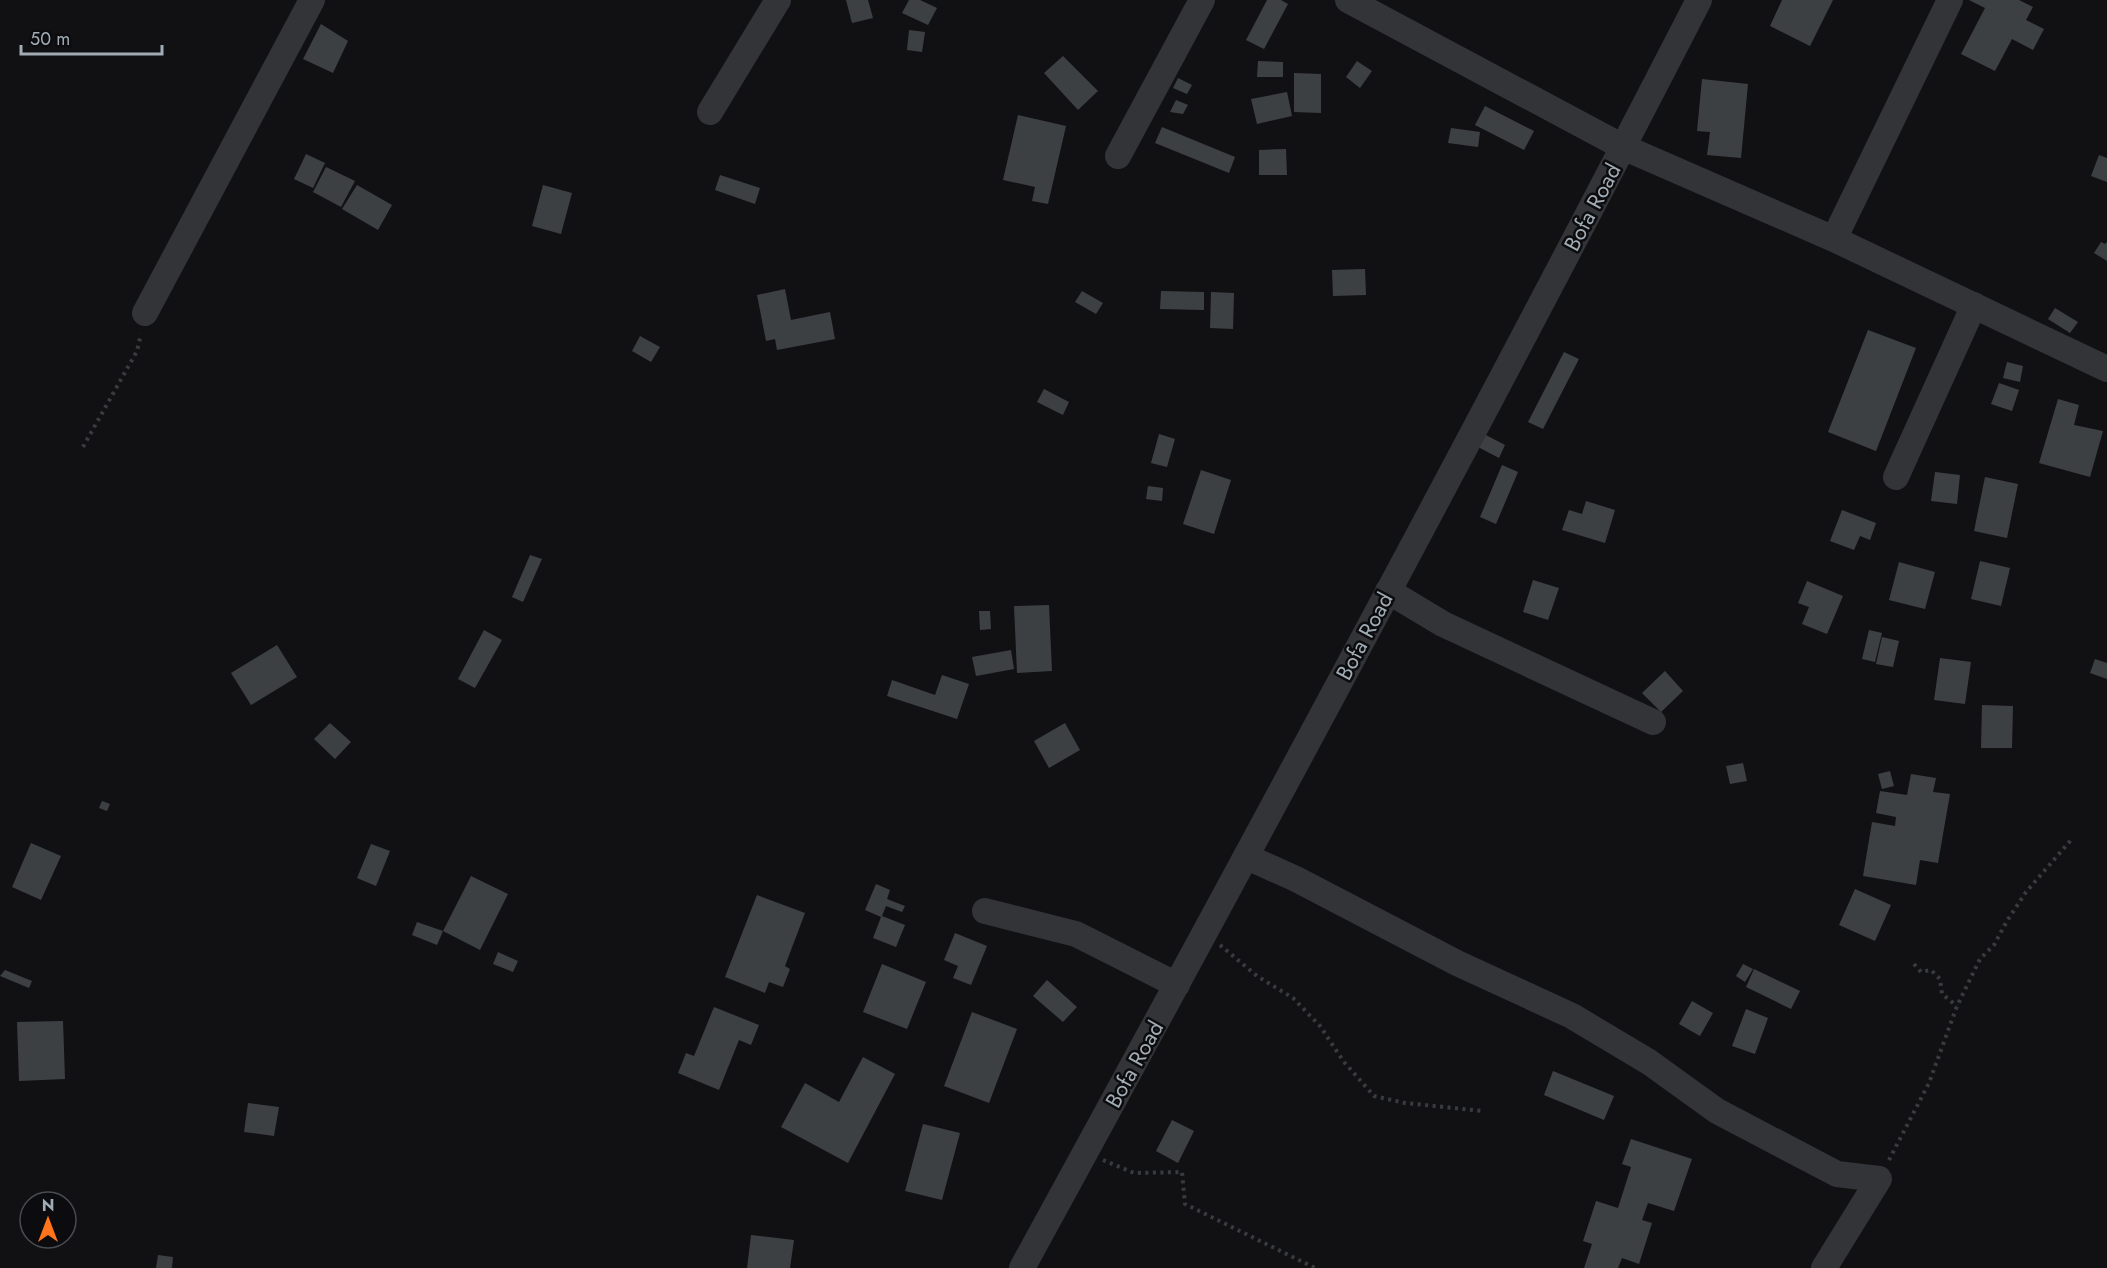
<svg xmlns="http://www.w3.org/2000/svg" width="2107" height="1268" font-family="Jost,sans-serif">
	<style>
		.building { fill: #3d4043 }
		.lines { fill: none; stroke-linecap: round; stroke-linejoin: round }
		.path { stroke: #383c3f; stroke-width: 4; stroke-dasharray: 3 4.5; stroke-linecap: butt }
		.minor { stroke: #323438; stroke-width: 26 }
		.labels { text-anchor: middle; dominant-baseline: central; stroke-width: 5; stroke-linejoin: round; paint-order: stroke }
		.street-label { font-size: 22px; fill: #a1acb5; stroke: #0c0c0e }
	</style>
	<rect width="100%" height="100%" fill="#111113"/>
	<!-- building -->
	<path class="building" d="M846 0H868L873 18 852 23Z
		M909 0H920L937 8 928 25 902 13Z
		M1267 0H1281L1288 4 1264 49 1246 40Z
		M1782 0H1833L1810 46 1770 26Z
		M1969 0H2019L2033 7 2026 20 2044 29 2033 50 2012 39 1995 71 1961 54 1985 8Z
		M321 24 348 41 333 73 303 59Z
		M909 30 925 32 922 52 907 50Z
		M1063 56 1098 91 1078 110 1044 73Z
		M1258 61 1283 62V77H1257Z
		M1357 61 1372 71 1360 88 1346 77Z
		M1294 73 1321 74V113L1294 112Z
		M1178 78 1192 85 1187 94 1173 88Z
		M1702 79 1748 84 1741 158 1707 155 1710 132 1697 131Z
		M1287 92 1292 116 1257 124 1251 99Z
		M1176 100 1188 105 1183 114 1170 112Z
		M1485 106 1534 131 1524 150 1475 125Z
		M1018 115 1066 126 1048 204 1032 201 1035 187 1003 180Z
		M1162 127 1235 157 1229 173 1155 143Z
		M1451 128 1480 132 1478 147 1448 143Z
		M1286 149 1287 175H1259V150Z
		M306 154 325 163 313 188 294 179Z
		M2099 155 2107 158V182L2091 176Z
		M326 167 355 181 341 207 313 192Z
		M720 175 760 188 755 204 715 190Z
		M357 185 392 205 378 230 342 209Z
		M543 185 572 193 561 234 532 226Z
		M2101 242 2105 244 2107 242V261L2094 253Z
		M1365 269 1366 295 1333 296 1332 270Z
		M785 289 791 320 830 312 835 339 777 350 775 339 766 341 757 295Z
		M1082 291 1103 303 1096 314 1075 302Z
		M1161 291 1204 292V310L1160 309Z
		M1211 292 1234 293 1233 329 1210 328Z
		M2055 308 2078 322 2070 333 2048 319Z
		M1868 330 1916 348 1876 451 1828 432Z
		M640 336 660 347 651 362 632 351Z
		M1564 352 1579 359 1543 429 1528 422Z
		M2007 362 2023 366 2020 382 2003 378Z
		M1999 383 2019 390 2012 411 1991 404Z
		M1044 389 1069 402 1063 415 1037 402Z
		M2058 399 2079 405 2074 425 2103 431 2090 477 2039 463Z
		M1159 434 1175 439 1167 467 1151 463Z
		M1484 434 1505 445 1499 458 1478 447Z
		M1502 465 1518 472 1496 524 1480 517Z
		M1201 470 1231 480 1214 534 1183 524Z
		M1935 472 1960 475 1957 504 1931 501Z
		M1985 477 2018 484 2007 538 1974 531Z
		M1148 486 1163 488 1162 501 1146 499Z
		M1586 501 1615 510 1605 543 1562 530 1569 510 1582 514Z
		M1842 510 1876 523 1870 540 1860 536 1854 550 1830 541Z
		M530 555 542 559 523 602 512 597Z
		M1980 561 2010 568 2001 606 1971 599Z
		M1899 562 1935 572 1925 609 1889 600Z
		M1533 580 1559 588 1548 620 1523 612Z
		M1807 581 1843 596 1827 634 1802 624 1809 607 1798 603Z
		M1049 605 1052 671 1017 673 1014 606Z
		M979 611H990L991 629 980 630Z
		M484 630 502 640 475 688 458 679Z
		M1869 630 1882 633 1875 662 1862 659Z
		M1882 637 1899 641 1893 667 1876 664Z
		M277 645 297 677 251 705 231 673Z
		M1011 650 1014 669 976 676 972 657Z
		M1940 658 1971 662 1965 704 1934 700Z
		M2095 659 2107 663V679L2090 673Z
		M1665 671 1683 691 1661 712 1642 693Z
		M942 675 969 684 957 719 887 696 892 680 935 695Z
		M1982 705 2013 706 2012 748H1981Z
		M330 723 351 742 335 759 314 739Z
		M1065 723 1080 750 1049 768 1034 741Z
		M1743 763 1747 781 1730 784 1726 766Z
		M1890 771 1894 786 1882 789 1878 774Z
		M1911 774 1936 778 1933 792 1950 794 1938 863 1920 860 1916 885 1863 876 1872 822 1895 826 1896 817 1876 813 1880 791 1907 795Z
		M102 801 110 804 107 811 99 808Z
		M31 843 61 856 41 900 12 887Z
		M371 844 390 851 376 886 357 878Z
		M471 876 508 894 480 950 443 931 437 945 412 935 417 922 443 931Z
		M876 884 890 890 887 899 905 906 902 912 886 906 882 916 905 925 896 947 873 938 881 917 865 910Z
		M1855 889 1891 905 1875 941 1839 925Z
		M757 895 805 913 785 966 790 969 783 987 769 982 765 993 725 977Z
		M955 933 987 946 971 985 953 978 958 966 944 960Z
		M498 952 518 961 513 972 493 964Z
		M882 964 926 982 907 1029 863 1012Z
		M1743 964 1753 969 1745 982 1736 976Z
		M1754 969 1800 991 1791 1009 1746 987Z
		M5 970 32 981 29 988 0 976Z
		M1047 980 1077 1007 1063 1022 1033 996Z
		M1692 1001 1713 1013 1700 1036 1679 1024Z
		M714 1007 759 1025 751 1045 739 1040 719 1090 678 1073 686 1053 694 1056Z
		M1746 1009 1768 1018 1755 1054 1732 1046Z
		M972 1012 1017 1029 989 1103 944 1086Z
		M63 1021 65 1079 19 1081 17 1022Z
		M863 1057 895 1074 848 1163 781 1127 805 1083 839 1102Z
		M1553 1071 1614 1096 1604 1120 1544 1095Z
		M248 1103 279 1107 274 1136 244 1132Z
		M1172 1120 1194 1131 1178 1163 1156 1151Z
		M923 1124 960 1133 942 1200 905 1191Z
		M1631 1139 1692 1159 1674 1211 1648 1203 1642 1220 1652 1223 1639 1264 1622 1258 1618 1268H1584L1592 1244 1583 1241 1596 1201 1618 1208 1631 1167 1622 1164Z
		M751 1235 794 1240 790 1268H747Z
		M158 1255 173 1257 172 1268H156Z"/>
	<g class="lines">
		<!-- path -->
		<path class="path" d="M83 447 137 351 141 334
			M1220 945 1257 976 1293 998 1320 1026 1344 1062 1374 1096 1405 1103 1483 1111
			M1914 964 1921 972 1931 970 1940 979 1942 994 1957 1006
			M1103 1160 1134 1173 1182 1172 1185 1204 1315 1268
			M1889 1160 1929 1083 1957 1006 1980 959 1994 945 2007 921 2026 892 2071 840"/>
		<!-- minor -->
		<path class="minor" d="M1348 0 1623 147 1834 239 2107 369
			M710 112 778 0
			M1118 156 1202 0
			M1834 239 1950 0
			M145 313 312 0
			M1896 477 1974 305
			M1388 591 1443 624 1653 722
			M1247 857 1296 879 1457 963 1572 1016 1649 1062 1717 1111 1837 1174 1879 1179 1824 1268
			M985 911 1076 934 1177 985
			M1022 1268C1252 848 1480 426 1699 0"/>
	</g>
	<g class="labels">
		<!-- street labels -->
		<g class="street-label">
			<text transform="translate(1592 207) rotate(-62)">Bofa Road</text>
			<text transform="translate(1364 636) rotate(-62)">Bofa Road</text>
			<text transform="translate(1134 1064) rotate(-61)">Bofa Road</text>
		</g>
	</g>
	<!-- north arrow -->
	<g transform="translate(48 1220)"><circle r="28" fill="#0c0c0e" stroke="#484c51" stroke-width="1.5"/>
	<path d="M0-4.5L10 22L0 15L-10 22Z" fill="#ff741d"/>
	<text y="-9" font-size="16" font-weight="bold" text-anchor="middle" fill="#a1acb5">N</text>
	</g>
	<!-- scale -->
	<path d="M21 45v9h141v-9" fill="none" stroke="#a1acb5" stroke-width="3"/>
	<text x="30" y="45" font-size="18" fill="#a1acb5" stroke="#0c0c0e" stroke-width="4.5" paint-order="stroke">50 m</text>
</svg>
